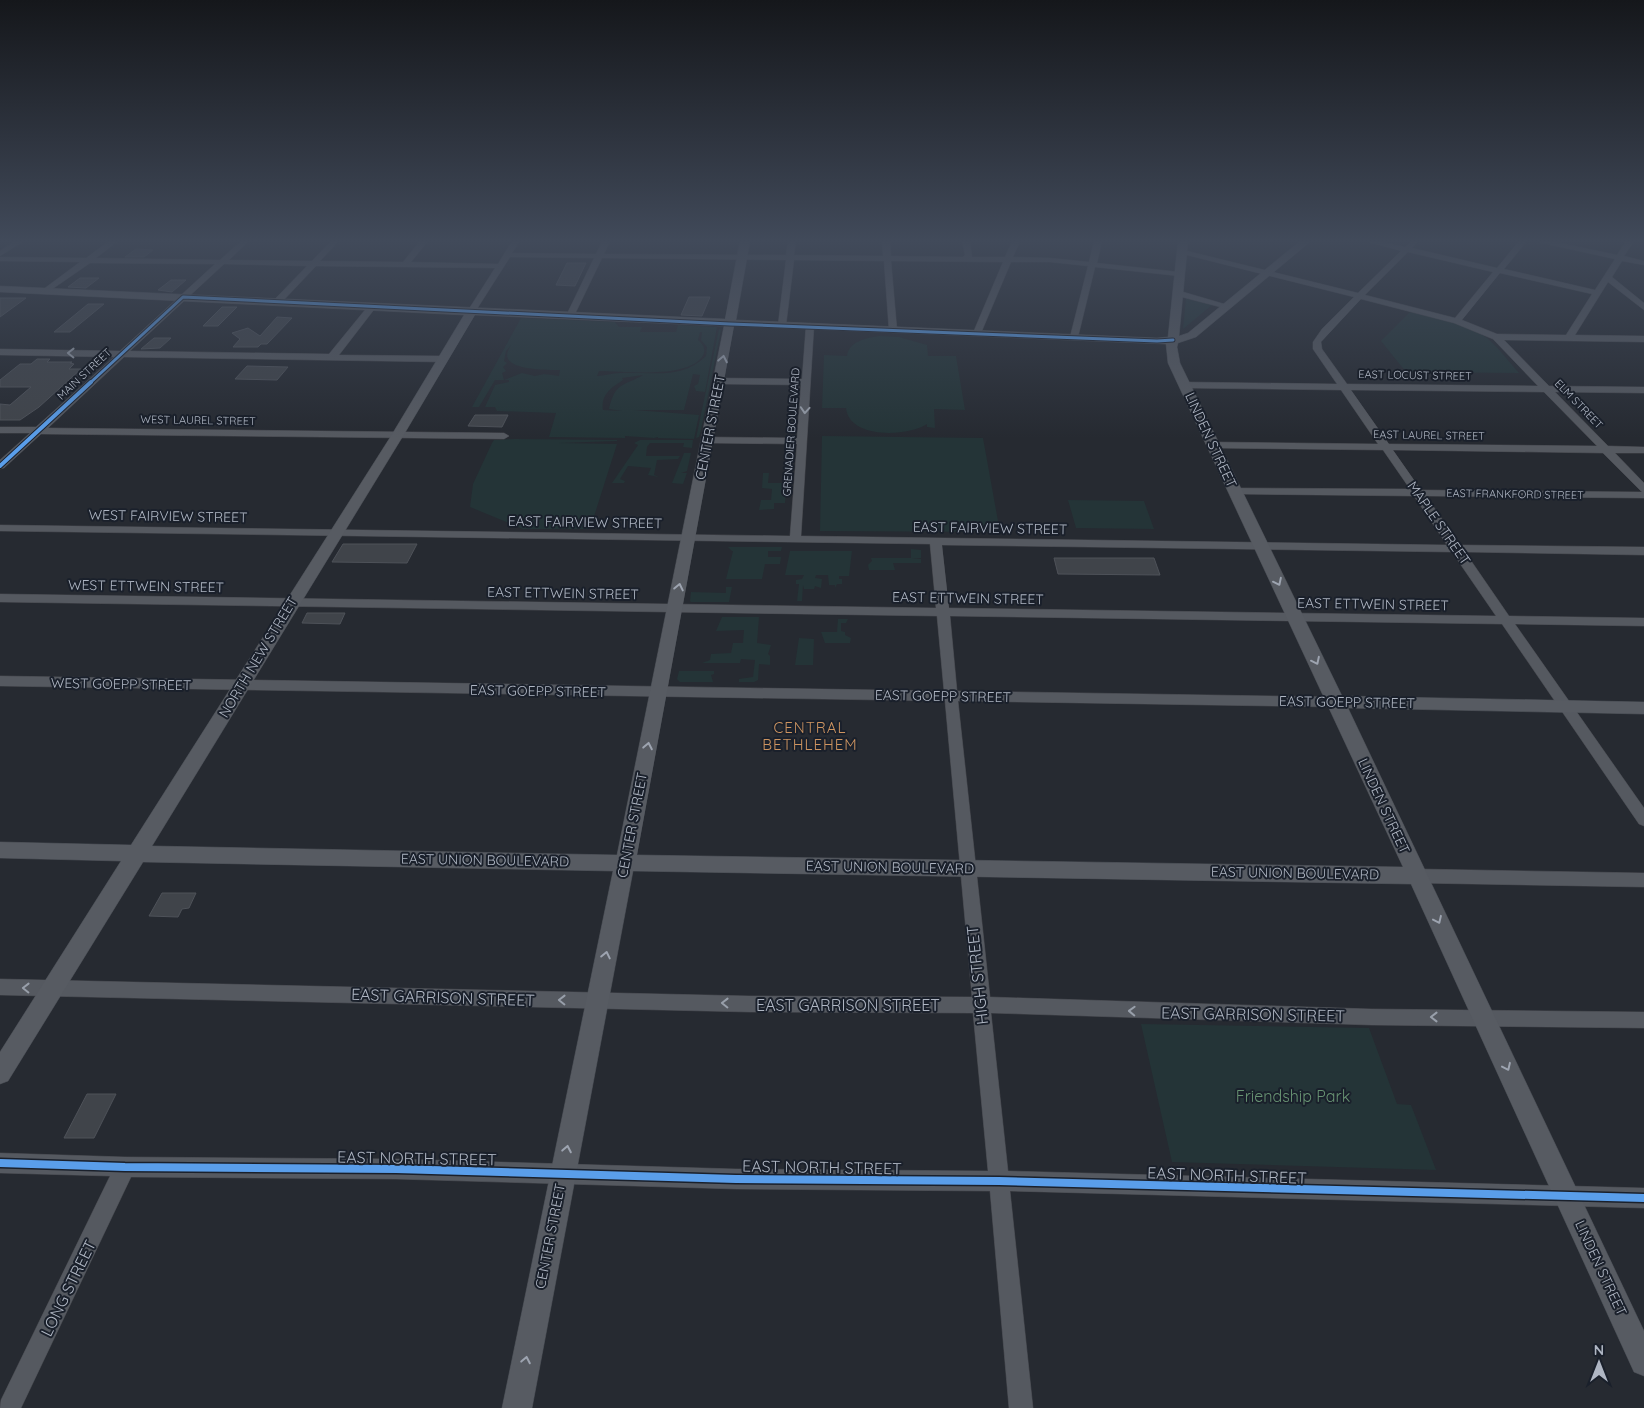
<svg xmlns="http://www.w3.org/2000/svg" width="1644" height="1408" font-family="Quicksand,sans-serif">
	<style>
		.green { fill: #243437; fill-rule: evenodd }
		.building { fill: #40444a; stroke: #4e5259 }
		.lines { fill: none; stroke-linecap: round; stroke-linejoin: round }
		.minor-casing { stroke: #42444a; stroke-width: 1 }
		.major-casing { stroke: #43474e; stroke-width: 1 }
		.minor { fill: #555960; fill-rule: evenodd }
		.major { fill: #575b62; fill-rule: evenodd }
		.cycleway-far2-casing { stroke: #1a202b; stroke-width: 5 }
		.cycleway-far1-casing { stroke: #1a202b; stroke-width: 6 }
		.cycleway-casing { stroke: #1a202b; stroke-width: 11 }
		.cycleway-far2 { stroke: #5a9eea; stroke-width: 3 }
		.cycleway-far1 { stroke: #5a9eea; stroke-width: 4 }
		.cycleway { stroke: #5a9eea; stroke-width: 8 }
		.oneway { stroke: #989faa }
		.oneway2 { stroke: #9da4b0 }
		.labels { text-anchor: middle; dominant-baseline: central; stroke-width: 4; stroke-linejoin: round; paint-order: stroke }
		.far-street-label { font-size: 11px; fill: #afb6c3; stroke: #1a202b }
		.street-label { font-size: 14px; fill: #afb6c3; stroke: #1a202b }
		.neighbourhood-label { font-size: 15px; letter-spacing: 1px; fill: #cd9460; stroke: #1a202b }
		.near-street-label { font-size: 16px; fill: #afb6c3; stroke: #1a202b }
		.near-park-label { font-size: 16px; fill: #689373; stroke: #1a202b }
	</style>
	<rect width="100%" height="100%" fill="#262a31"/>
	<!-- green -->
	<path class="green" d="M1186 298 1212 305 1183 329Z
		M1410 312C1435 318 1466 322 1487 338 1499 348 1509 362 1519 373L1406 372 1381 341Z
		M521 318 615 322 619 327H642L640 332H693H676L678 325 717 327 705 392 696 391 694 386 698 384 700 375 693 374 684 410H634L699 415 694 439 658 438V437L654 438 625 436V438L549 437 556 413 497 411 495 407H485L495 385 509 382V380H495L479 407H472ZM700 332H702L701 340 707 347 706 356C680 381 651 371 620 373 612 373 605 376 597 376L599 371C624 371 686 379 702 357 707 350 703 344 698 340ZM513 343C489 371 545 370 560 370L559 376 544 374 535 376 522 373 504 380 502 373 506 371 503 367 507 363 504 361 506 351ZM643 375C624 386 615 382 609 409L622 411 603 410C600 395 612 387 623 380L622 378Z
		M719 329 721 330 701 430 699 437 696 438Z
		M879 336 899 337 927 345 928 356H956L965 410 934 409 935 428 927 427V424C907 437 849 439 846 408H822L824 355 847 356C849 341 867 338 879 336Z
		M822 436 983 438 1000 532 820 531Z
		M515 439 617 440V441L559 443 617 444 590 529H523L470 507 473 484 492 443 494 440Z
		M640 440H693L692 448 683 447 684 443H650L647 447 646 456H680L678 459 657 460 654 475 659 477 648 475 651 468 628 466 620 479 625 481 624 483H612L638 445 634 443Z
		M684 453H691L687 471 681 473H687L683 484 672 483Z
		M763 473H769L768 483H787L785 503H774V509L759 510 761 500H771L772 489 762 488Z
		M1068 500 1144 501 1154 529 1076 528Z
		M728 547H782L781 551H768V557H781L780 564H765L762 579H726L733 551H744H732Z
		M911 549 921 550V558L912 559H921V563H893L895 570H869L868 565 872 561 871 558H911Z
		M790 551H852L849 576H839V579H842V584H837L835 588V585H829L828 575H816L815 578 822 579 821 588 815 586 814 589H804L803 585 802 601H797L799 584H796V580L802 579 804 575H785Z
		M726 587H732L729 602H691L690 601 691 592 726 593Z
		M722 617H759L757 643 771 645 768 654 770 656V665L759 664 758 680 754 682H739V679L753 677 755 660 741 659 740 663H702L710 660 711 654 731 653 733 643H743L744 630 716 631Z
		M838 619H848L846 623H841V631L845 632V635L851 638 850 643H825L821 632H837Z
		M799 638 814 639 813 665H795Z
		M679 671H714V674L711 675 713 682H680L677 679Z
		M1141 1024 1369 1028 1397 1104 1411 1105 1436 1170 1172 1162Z"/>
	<!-- building -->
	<path class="building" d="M136 249 153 250 144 257H125Z
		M567 263H586L575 286 556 285Z
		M80 278H99L86 288 68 287Z
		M171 280H186L172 292 158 290Z
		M689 297H710L702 316 681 315Z
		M0 298H26L0 317Z
		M88 304H104L70 332H54Z
		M222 307H237L218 326H203Z
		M277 317 292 318 267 344H261L258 347H233L240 339 232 333 248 328 260 336Z
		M154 338H171L160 348 141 349Z
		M37 359H50L47 362H72L70 363 74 364 69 369H81L39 407 20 420H0V404L10 405 31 387H0V380L20 364H31Z
		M247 366 288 367 277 380 235 379Z
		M475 415H508L502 427 468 426Z
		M343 544H417L407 563 332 562Z
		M1054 558H1154L1160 575 1058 574Z
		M307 613H345L340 624 302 623Z
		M162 893H196L189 908 182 909 178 917 149 916Z
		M87 1094H116L94 1138H64Z"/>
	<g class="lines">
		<defs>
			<path id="minor" d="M15 241H24L0 256V251Z
				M109 241H118L96 258 220 260 241 241H249L229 260 312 261 331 241H339L320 261 403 262 420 241H428L411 262 498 264 512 241H520L512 253 596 254 602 241H610L604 254 786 255 788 241H796L794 255 883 256 882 241H890L891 256 963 257 965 255 962 241H970L972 257H1005L1012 241H1020L1013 257 1050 258 1089 262 1094 241H1102L1097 263 1179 272 1183 274 1179 276 1095 267 1078 337 1074 340 1070 337 1088 266 1050 262H1011L981 333 977 336 973 333 1003 262 891 261 897 330 893 333 889 330 884 261 794 260 786 325 782 328 778 325 786 260 602 258 574 316 570 319 566 316 594 258 510 257 475 312 471 315 467 312 495 268 316 266 280 304 277 305 273 302 274 300 307 266 224 264 130 351 329 354 369 305 372 304 376 307 339 355 443 356 448 359 443 362 124 357 48 428 504 433 509 436 504 439 41 434 4 468 0 469V460L30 433H0V427H36L114 357 0 355V349L120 351 215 264 90 263 48 292 44 290 45 288 80 262 0 261V257L86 258Z
				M1365 241H1378L1405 247 1411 241H1419L1412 248 1497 268 1519 241H1527L1504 269 1595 290 1615 259 1542 243 1538 241H1551L1617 255 1626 241H1634L1624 256 1644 261V265L1622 261 1612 277 1644 303V310L1608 282 1575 335 1644 336V342L1504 340 1549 386 1644 387V393L1555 392 1608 446 1644 447V453H1615L1644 483V498L1426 496 1460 545 1644 547V555L1465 552 1509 616 1644 618V626L1515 624 1644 808V826L1639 824 1502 624 950 616 957 691 1336 697 1341 699 1343 702 1341 705 1336 707 958 701 990 997 1371 1009 1644 1012V1028L1371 1025 991 1013 1008 1171 1644 1188V1208L1010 1191 1033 1408H1009L990 1191 736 1189 396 1179 131 1177 21 1408H0L1 1400 110 1176 0 1173V1153L125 1157 396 1159 736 1169 988 1171 973 1013 750 1012 0 995V979L750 996 972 997 945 701 0 686V676L944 691 937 616 0 602V594L936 608 930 544 0 531V525L790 536 797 444 707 443 702 440 707 437 797 438 801 385 719 384 714 381 719 378 802 379 806 326 810 323 814 326 801 536 1447 545 1414 496 1235 494 1230 491 1235 488 1410 489 1383 450 1213 448 1208 445 1213 442 1378 444 1341 390 1185 388 1180 385 1185 382 1337 384 1313 349V342L1322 329 1354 297 1179 253V249L1358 293 1401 251ZM1408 252 1493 272 1455 318 1365 295ZM1500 273 1592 294 1566 335 1497 334 1462 320ZM1361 299 1454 323 1493 339 1538 386 1347 384 1322 349 1321 342ZM1351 390 1544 392 1597 446 1389 444ZM1393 450 1603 453 1642 492 1421 490ZM942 545 1452 552 1496 616 949 608Z
				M1174 291H1180L1231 306 1224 308 1174 295Z
				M1417 869 1644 873V887L1417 883 1411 881 1409 876 1411 871Z"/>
			<path id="major" d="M740 241H750L736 320 1157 338 1168 337 1178 241H1188L1179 336 1188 333 1300 241H1311L1196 337 1178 343 1177 347 1180 363 1342 696 1644 702V714L1348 708 1644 1331V1376L1634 1372 1411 884 633 871 532 1408H502L613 871 143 862 8 1081 0 1084V1052L121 861 0 858V842L131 845 391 436 464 315 0 292V286L725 319ZM475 315 724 326 617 855 152 846 403 436ZM734 326 1166 344 1168 363 1403 867 637 855Z"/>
		</defs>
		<!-- minor casing -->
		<use href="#minor" class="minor-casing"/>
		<!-- major casing -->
		<use href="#major" class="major-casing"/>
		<!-- minor -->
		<use href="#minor" class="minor"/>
		<!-- major -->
		<use href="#major" class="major"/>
		<defs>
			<path id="cycleway-far2" d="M90 383 183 297 730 324 1157 341 1173 340"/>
			<path id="cycleway-far1" d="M0 466 91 382"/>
			<path id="cycleway" d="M0 1163 125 1167 396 1169 736 1179 999 1181 1644 1198"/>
		</defs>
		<!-- cycleway-far2 casing -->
		<use href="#cycleway-far2" class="cycleway-far2-casing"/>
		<!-- cycleway-far1 casing -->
		<use href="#cycleway-far1" class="cycleway-far1-casing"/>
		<!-- cycleway casing -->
		<use href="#cycleway" class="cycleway-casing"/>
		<!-- cycleway-far2 -->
		<use href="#cycleway-far2" class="cycleway-far2"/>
		<!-- cycleway-far1 -->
		<use href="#cycleway-far1" class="cycleway-far1"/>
		<!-- cycleway -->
		<use href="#cycleway" class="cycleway"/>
	</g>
	<!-- one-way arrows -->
	<defs><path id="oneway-chevron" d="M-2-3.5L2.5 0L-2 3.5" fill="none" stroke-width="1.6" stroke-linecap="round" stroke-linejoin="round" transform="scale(1.25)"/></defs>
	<g class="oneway">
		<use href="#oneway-chevron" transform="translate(71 353) rotate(-179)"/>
		<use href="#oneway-chevron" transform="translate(805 410) rotate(94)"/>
		<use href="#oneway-chevron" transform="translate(26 988) rotate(-179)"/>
		<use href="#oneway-chevron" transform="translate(562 1000) rotate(-179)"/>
		<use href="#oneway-chevron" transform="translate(725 1003) rotate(-179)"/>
		<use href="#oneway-chevron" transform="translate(1132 1011) rotate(-178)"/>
		<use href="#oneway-chevron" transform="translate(1434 1017) rotate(-180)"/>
	</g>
	<g class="oneway2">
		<use href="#oneway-chevron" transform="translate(723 359) rotate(-79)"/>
		<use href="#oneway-chevron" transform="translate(1278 582) rotate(64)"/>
		<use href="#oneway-chevron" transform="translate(679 587) rotate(-78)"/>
		<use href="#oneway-chevron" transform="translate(1316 661) rotate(64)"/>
		<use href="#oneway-chevron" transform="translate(648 746) rotate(-79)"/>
		<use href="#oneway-chevron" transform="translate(1438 920) rotate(65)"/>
		<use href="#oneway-chevron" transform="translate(606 955) rotate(-78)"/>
		<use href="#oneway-chevron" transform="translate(1507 1067) rotate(65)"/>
		<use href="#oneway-chevron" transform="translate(567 1149) rotate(-79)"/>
		<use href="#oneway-chevron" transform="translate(526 1360) rotate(-79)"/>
	</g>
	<!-- sky -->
	<linearGradient id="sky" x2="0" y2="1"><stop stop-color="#15171b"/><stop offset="0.55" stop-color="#414a5a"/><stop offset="1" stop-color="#414a5a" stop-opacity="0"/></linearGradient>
	<rect width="1644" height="438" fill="url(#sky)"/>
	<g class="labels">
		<!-- far-street labels -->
		<g class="far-street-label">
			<text transform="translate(84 374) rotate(-43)">MAIN STREET</text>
			<text transform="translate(1415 375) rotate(1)">EAST LOCUST STREET</text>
			<text transform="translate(1579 404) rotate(46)">ELM STREET</text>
			<text transform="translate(198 420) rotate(1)">WEST LAUREL STREET</text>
			<text transform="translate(791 432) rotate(-86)">GRENADIER BOULEVARD</text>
			<text transform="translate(1429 435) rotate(1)">EAST LAUREL STREET</text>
			<text transform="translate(1515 494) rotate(1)">EAST FRANKFORD STREET</text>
		</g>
		<!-- street labels -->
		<g class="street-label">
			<text transform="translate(710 427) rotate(-79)">CENTER STREET</text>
			<text transform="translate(1211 440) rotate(65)">LINDEN STREET</text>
			<text transform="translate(168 516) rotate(1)">WEST FAIRVIEW STREET</text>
			<text transform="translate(585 522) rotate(1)">EAST FAIRVIEW STREET</text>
			<text transform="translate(1439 523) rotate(55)">MAPLE STREET</text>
			<text transform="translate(990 528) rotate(1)">EAST FAIRVIEW STREET</text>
			<text transform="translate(146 586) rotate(1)">WEST ETTWEIN STREET</text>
			<text transform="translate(563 593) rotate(1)">EAST ETTWEIN STREET</text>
			<text transform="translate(968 598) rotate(1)">EAST ETTWEIN STREET</text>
			<text transform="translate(1373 604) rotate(1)">EAST ETTWEIN STREET</text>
			<text transform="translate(258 657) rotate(-59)">NORTH NEW STREET</text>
			<text transform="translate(121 684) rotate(1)">WEST GOEPP STREET</text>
			<text transform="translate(538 691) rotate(1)">EAST GOEPP STREET</text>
			<text transform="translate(943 696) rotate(1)">EAST GOEPP STREET</text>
			<text transform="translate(1347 702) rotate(1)">EAST GOEPP STREET</text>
			<text transform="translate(1384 806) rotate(65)">LINDEN STREET</text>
			<text transform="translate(632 825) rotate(-79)">CENTER STREET</text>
			<text transform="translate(485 860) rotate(1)">EAST UNION BOULEVARD</text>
			<text transform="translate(890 867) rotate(1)">EAST UNION BOULEVARD</text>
			<text transform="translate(1295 873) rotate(1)">EAST UNION BOULEVARD</text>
			<text transform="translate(550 1236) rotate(-79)">CENTER STREET</text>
			<text transform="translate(1601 1268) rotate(65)">LINDEN STREET</text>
		</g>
		<!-- neighbourhood labels -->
		<g class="neighbourhood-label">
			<text x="810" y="727">CENTRAL<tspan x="810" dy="17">BETHLEHEM</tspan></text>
		</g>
		<!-- near-street labels -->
		<g class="near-street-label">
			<text transform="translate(977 975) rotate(-96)">HIGH STREET</text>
			<text transform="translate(443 997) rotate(2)">EAST GARRISON STREET</text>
			<text x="848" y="1005">EAST GARRISON STREET</text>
			<text transform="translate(1253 1014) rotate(1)">EAST GARRISON STREET</text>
			<text transform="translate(417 1158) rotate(1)">EAST NORTH STREET</text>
			<text transform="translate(822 1167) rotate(1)">EAST NORTH STREET</text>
			<text transform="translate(1227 1175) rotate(2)">EAST NORTH STREET</text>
			<text transform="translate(68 1288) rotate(-64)">LONG STREET</text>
		</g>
		<!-- near-park labels -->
		<g class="near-park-label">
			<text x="1293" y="1096">Friendship Park</text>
		</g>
	</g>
	<!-- north arrow -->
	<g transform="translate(1599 1363)" stroke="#1a202b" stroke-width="4" paint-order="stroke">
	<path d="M0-4L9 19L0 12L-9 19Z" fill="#afb6c3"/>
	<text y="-8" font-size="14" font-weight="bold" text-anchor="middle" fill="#afb6c3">N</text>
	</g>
</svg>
